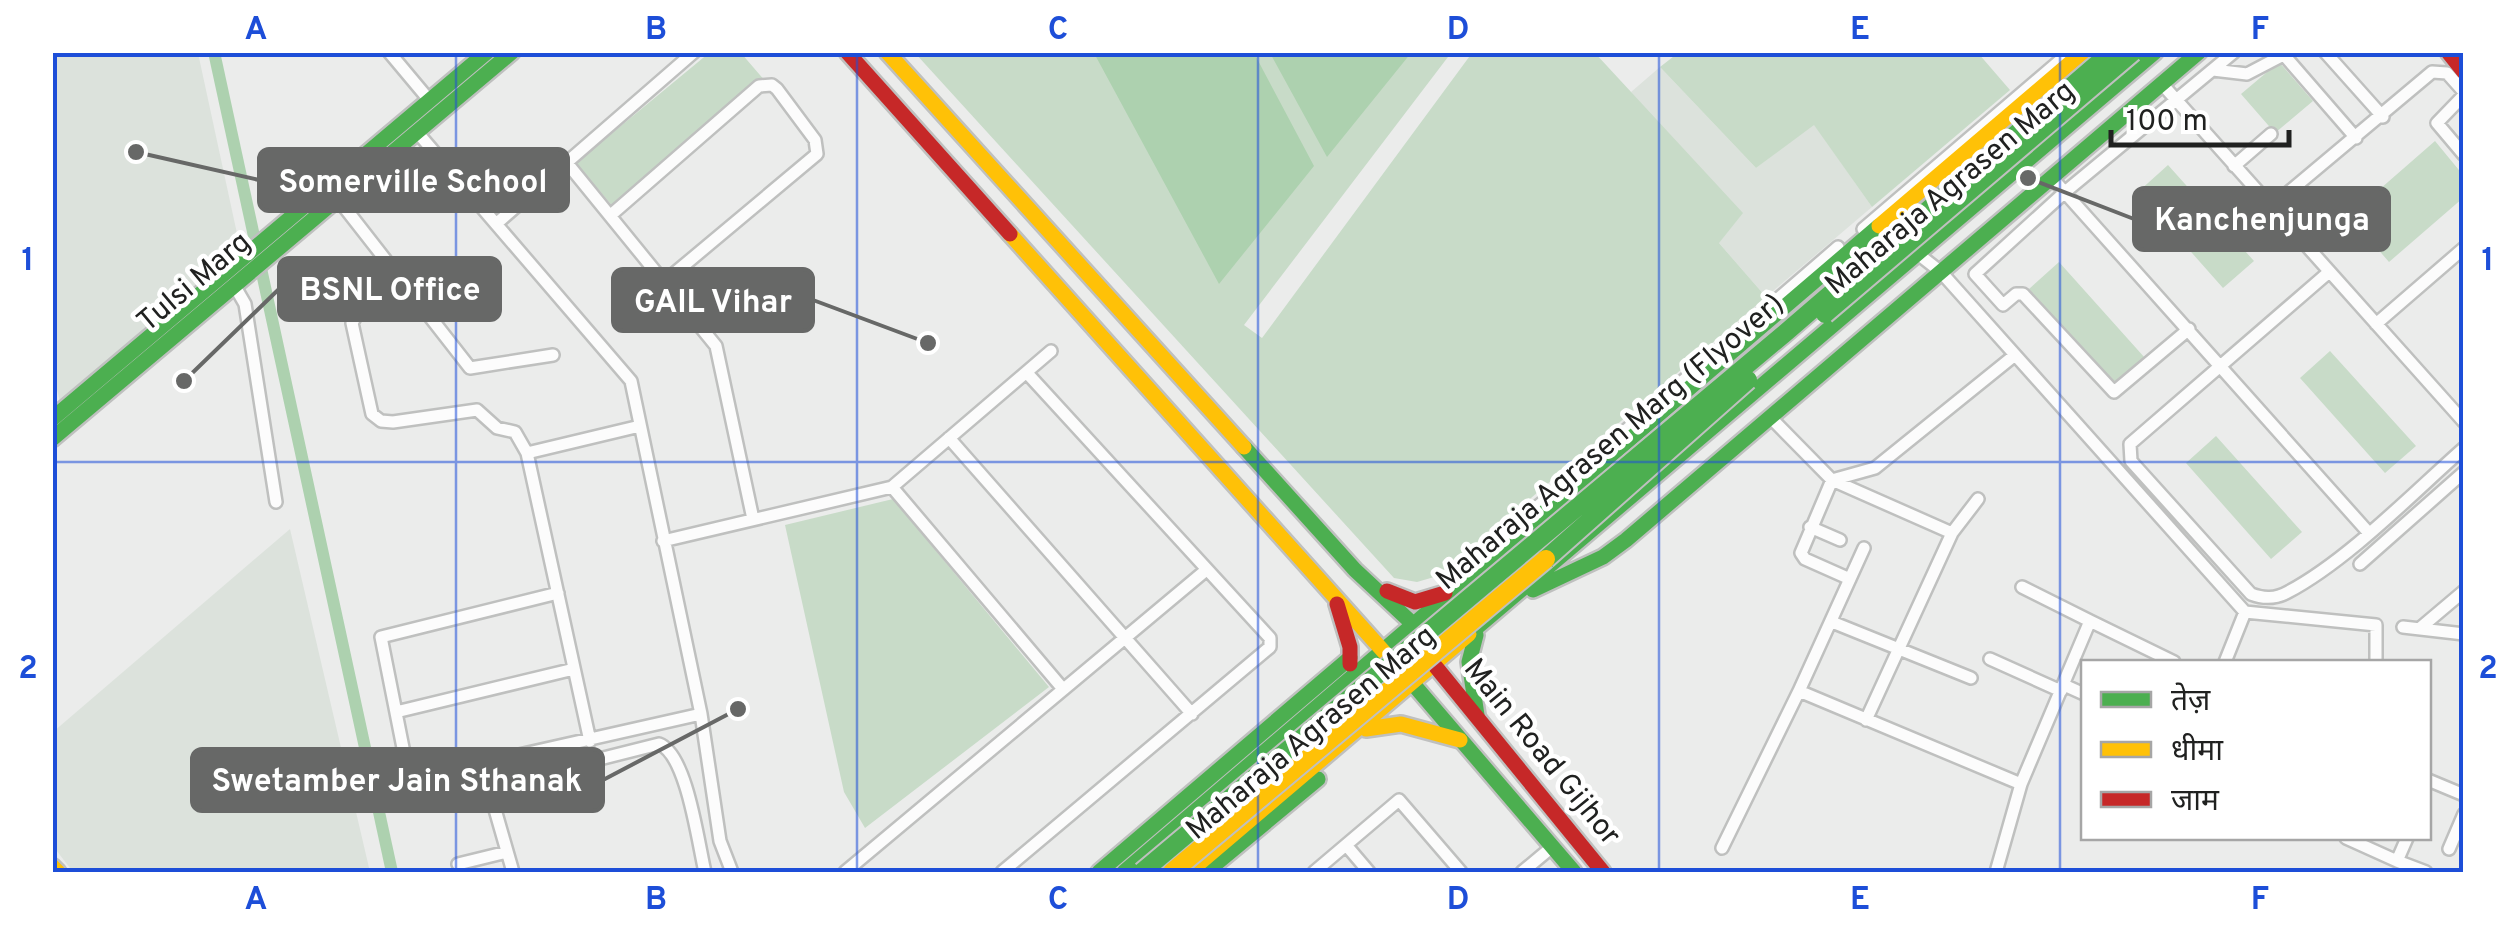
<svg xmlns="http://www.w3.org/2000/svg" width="2516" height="925" font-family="Overpass,'Noto Sans Devanagari',sans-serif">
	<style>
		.built { fill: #dce2dc }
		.green { fill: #c8dbc8 }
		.water { fill: #add1af }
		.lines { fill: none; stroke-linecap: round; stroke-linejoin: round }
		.canal { stroke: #add1af; stroke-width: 12 }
		.street-casing { stroke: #bfc0bf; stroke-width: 16 }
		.fast-casing { stroke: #bfc0bf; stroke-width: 20 }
		.slow-casing { stroke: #bfc0bf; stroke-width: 20 }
		.jam-casing { stroke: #bfc0bf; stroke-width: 20 }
		.street { stroke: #fcfcfc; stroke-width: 11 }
		.fast { stroke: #4caf50; stroke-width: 15 }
		.slow { stroke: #ffc107; stroke-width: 15 }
		.jam { stroke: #c62828; stroke-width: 15 }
		.fast-bridge-casing { stroke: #bfc0bf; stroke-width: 22; stroke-linecap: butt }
		.slow-bridge-casing { stroke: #bfc0bf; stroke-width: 22; stroke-linecap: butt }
		.fast-bridge { stroke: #4caf50; stroke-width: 18 }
		.slow-bridge { stroke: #ffc107; stroke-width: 18 }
		.grid { fill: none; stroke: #1d4ed8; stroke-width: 2.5; stroke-opacity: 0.55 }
		.labels { text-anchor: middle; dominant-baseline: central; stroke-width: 9; stroke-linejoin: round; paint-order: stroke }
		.street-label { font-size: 30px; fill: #202120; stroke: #fff }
		.leader { fill: none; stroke: #676867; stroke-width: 4 }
		.callout-dot { fill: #676867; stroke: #fff; stroke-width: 4 }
		.callout { fill: #676867; stroke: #676867; stroke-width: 4 }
		.callout-label { font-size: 32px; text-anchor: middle; font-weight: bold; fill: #fff }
		.neatline { fill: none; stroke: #1d4ed8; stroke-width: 4 }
		.grid-label { font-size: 32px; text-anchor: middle; font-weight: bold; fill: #1d4ed8 }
	</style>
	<rect width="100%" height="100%" fill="#ebeceb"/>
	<!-- built -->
	<path class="built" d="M52 53H198L241 252 60 402 52 369Z
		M1660 67 1756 168 1814 124 1872 207 1766 297 1719 243 1631 92Z
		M290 529 370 872H73L53 846V732Z"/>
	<!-- green -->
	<path class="green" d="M709 53H741L765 81 614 208 576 163Z
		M915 53H1451L1244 325 1262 338 1472 53H1595L1743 213 1719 243 1766 297 1441 575 1417 582 1394 578Z
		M1678 53H1978L2010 90 1872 207 1814 125 1756 168 1660 67Z
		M2279 62 2313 101 2275 133 2241 94Z
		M2435 141 2463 175V198L2389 262 2349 216Z
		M2168 165 2254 261 2223 288 2138 192Z
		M2059 262 2145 358 2114 385 2029 289Z
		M2330 351 2416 446 2385 473 2300 378Z
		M2216 436 2302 532 2271 559 2186 463Z
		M893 499 1049 687 865 828 844 792 785 525Z"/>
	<!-- water -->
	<path class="water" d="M1094 53H1254L1314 166 1219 284Z
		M1270 53H1411L1327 157Z"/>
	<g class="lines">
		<!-- canal -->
		<path class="canal" d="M214 52 392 872"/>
		<defs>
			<path id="street" d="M389 52 430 101
				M2325 52 2383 117
				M2284 55 2356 138
				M2213 70 2247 74 2287 53
				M2162 84 2464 422
				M2464 95 2437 123 2464 155
				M417 132 631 381 701 714 720 841 732 872
				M567 163 716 346 753 519
				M2234 166 2271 134
				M2052 178 2368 532
				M338 199 470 368 553 355
				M2271 207 2432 72 2447 73 2464 92
				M612 214 759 86 772 85 777 89 815 140 817 154 664 282
				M496 224 694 52
				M1863 229 2070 52
				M1918 254 1941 272 2245 612 2376 625V662
				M2329 272 2130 444 2131 461 2251 594C2264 599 2275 599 2288 592 2347 561 2413 493 2464 448
				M399 280 361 307 352 323 372 414 381 421 393 422 477 410 497 428 515 432 527 453
				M234 285 245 304 276 502
				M2376 324 2464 248
				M2189 329 2114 392 2023 294H2016L2003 305 1975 274 2065 192 2234 52
				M1770 417 1832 480 1952 533
				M949 438 1192 714
				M892 487 1063 689
				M1810 527 1840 540
				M663 541 892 487 1051 351
				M1864 548 1799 691 2021 784 1996 872
				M1485 561 1493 545 1838 247
				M2360 564 2464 472
				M1850 579 1805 559 1801 553 1832 480 1875 468 2015 355
				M2022 587 2090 621
				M558 593 381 637 408 773 413 779 701 714
				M1832 622 1971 678
				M2403 627 2464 634
				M2419 629 2464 591
				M1990 659 2061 691
				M2225 662 2245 612
				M2064 685 2084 694
				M396 712 574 669
				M1866 720 1952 533 1978 499
				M590 741 527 453 640 426
				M2428 780 2464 795
				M2021 784 2090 621 2174 662
				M2346 838 2397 861 2407 838
				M1346 845 1369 872
				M1722 848 1799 691
				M2449 849 2464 814
				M2397 861 2426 872
				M458 864 507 852
				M513 872 494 806 496 789 512 781 659 744C687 754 698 843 705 872
				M845 872 1205 571
				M1002 872 1270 647V638L1027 373
				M1314 872 1399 800 1461 872
				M1522 872 1552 847"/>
			<path id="fast" d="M52 419 487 52
				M52 439 512 52
				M1244 447 1355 570 1414 625
				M1533 590 1603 557 1626 540 2199 52
				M1469 634 2155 52
				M1476 635 1469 662 1477 715
				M1414 685 1574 872
				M1099 872 1350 658
				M1124 872 1879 226
				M1206 872 1318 779"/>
			<path id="slow" d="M887 52 1244 447
				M1879 226 2083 52
				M1010 234 1384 652
				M1366 729 1401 724 1460 740
				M52 866 58 872
				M1189 872 1469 634"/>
			<path id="jam" d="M847 52 1010 234
				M2448 52 2464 72
				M1387 591 1415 602 1445 593
				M1337 604 1350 647V664
				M1436 667 1603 872"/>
		</defs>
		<!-- street casing -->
		<use href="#street" class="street-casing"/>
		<!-- fast casing -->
		<use href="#fast" class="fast-casing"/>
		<!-- slow casing -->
		<use href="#slow" class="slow-casing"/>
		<!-- jam casing -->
		<use href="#jam" class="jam-casing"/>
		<!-- street -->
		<use href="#street" class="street"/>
		<!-- fast -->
		<use href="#fast" class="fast"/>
		<!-- slow -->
		<use href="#slow" class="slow"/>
		<!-- jam -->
		<use href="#jam" class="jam"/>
		<defs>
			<path id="fast-bridge" d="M1825 314 2133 52
				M1546 559 1748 380
				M1142 872 1784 334 2111 52"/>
			<path id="slow-bridge" d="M1172 872 1546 559"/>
		</defs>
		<!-- fast-bridge casing -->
		<use href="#fast-bridge" class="fast-bridge-casing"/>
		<!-- slow-bridge casing -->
		<use href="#slow-bridge" class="slow-bridge-casing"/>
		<!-- fast-bridge -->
		<use href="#fast-bridge" class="fast-bridge"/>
		<!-- slow-bridge -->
		<use href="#slow-bridge" class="slow-bridge"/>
	</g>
	<!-- grid -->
	<path class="grid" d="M456 52V872M857 52V872M1258 52V872M1659 52V872M2060 52V872M52 462H2464"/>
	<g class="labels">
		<!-- street labels -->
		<g class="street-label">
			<text transform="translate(1951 189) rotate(-40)">Maharaja Agrasen Marg</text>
			<text transform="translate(195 283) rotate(-40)">Tulsi Marg</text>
			<text transform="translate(1611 443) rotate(-40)">Maharaja Agrasen Marg (Flyover)</text>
			<text transform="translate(1312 734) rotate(-40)">Maharaja Agrasen Marg</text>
			<text transform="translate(1541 753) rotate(51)">Main Road Gijhor</text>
		</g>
	</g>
	<!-- callouts -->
	<path class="leader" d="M136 152L259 180M2028 178L2134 219M184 381L279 289M928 343L813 300M738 709L603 780"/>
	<g class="callout-dot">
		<circle cx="136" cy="152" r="10"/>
		<circle cx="2028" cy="178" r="10"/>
		<circle cx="184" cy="381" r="10"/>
		<circle cx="928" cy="343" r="10"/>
		<circle cx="738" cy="709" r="10"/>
	</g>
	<g class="callout">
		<rect x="259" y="149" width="309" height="62" rx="10"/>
		<rect x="2134" y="188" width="255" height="62" rx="10"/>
		<rect x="279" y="258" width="221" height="62" rx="10"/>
		<rect x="613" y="269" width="200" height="62" rx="10"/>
		<rect x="192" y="749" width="411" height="62" rx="10"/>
	</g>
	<g class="callout-label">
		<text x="413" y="192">Somerville School</text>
		<text x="2262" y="230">Kanchenjunga</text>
		<text x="390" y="300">BSNL Office</text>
		<text x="713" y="312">GAIL Vihar</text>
		<text x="397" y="791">Swetamber Jain Sthanak</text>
	</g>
	<!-- border -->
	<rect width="2516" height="925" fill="none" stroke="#ffffff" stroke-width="110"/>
	<!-- legend -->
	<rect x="2081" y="660" width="350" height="180" fill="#ffffff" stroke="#a6a6a6" stroke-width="2.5"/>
	<rect x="2101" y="692" width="50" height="15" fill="#4caf50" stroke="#a6a6a6" stroke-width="2.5"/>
	<text x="2171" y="710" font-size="30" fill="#202120">तेज़</text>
	<rect x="2101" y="742" width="50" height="15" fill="#ffc107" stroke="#a6a6a6" stroke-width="2.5"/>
	<text x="2171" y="760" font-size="30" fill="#202120">धीमा</text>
	<rect x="2101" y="792" width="50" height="15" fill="#c62828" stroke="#a6a6a6" stroke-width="2.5"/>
	<text x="2171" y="810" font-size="30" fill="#202120">जाम</text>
	<!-- scale -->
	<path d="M2111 130v15h178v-15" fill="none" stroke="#202120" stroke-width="5"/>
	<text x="2126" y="130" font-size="30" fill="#202120" stroke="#ffffff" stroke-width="8" paint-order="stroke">100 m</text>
	<rect x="55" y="55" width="2406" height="815" class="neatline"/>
	<g class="grid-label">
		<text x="256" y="39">A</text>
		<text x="656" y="39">B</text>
		<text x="1058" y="39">C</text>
		<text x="1458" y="39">D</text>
		<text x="1860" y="39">E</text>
		<text x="2260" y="39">F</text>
		<text x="28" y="270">1</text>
		<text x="2488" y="270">1</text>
		<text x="28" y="678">2</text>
		<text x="2488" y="678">2</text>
		<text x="256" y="909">A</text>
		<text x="656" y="909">B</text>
		<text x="1058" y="909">C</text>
		<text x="1458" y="909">D</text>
		<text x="1860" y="909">E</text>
		<text x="2260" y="909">F</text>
	</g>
</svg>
